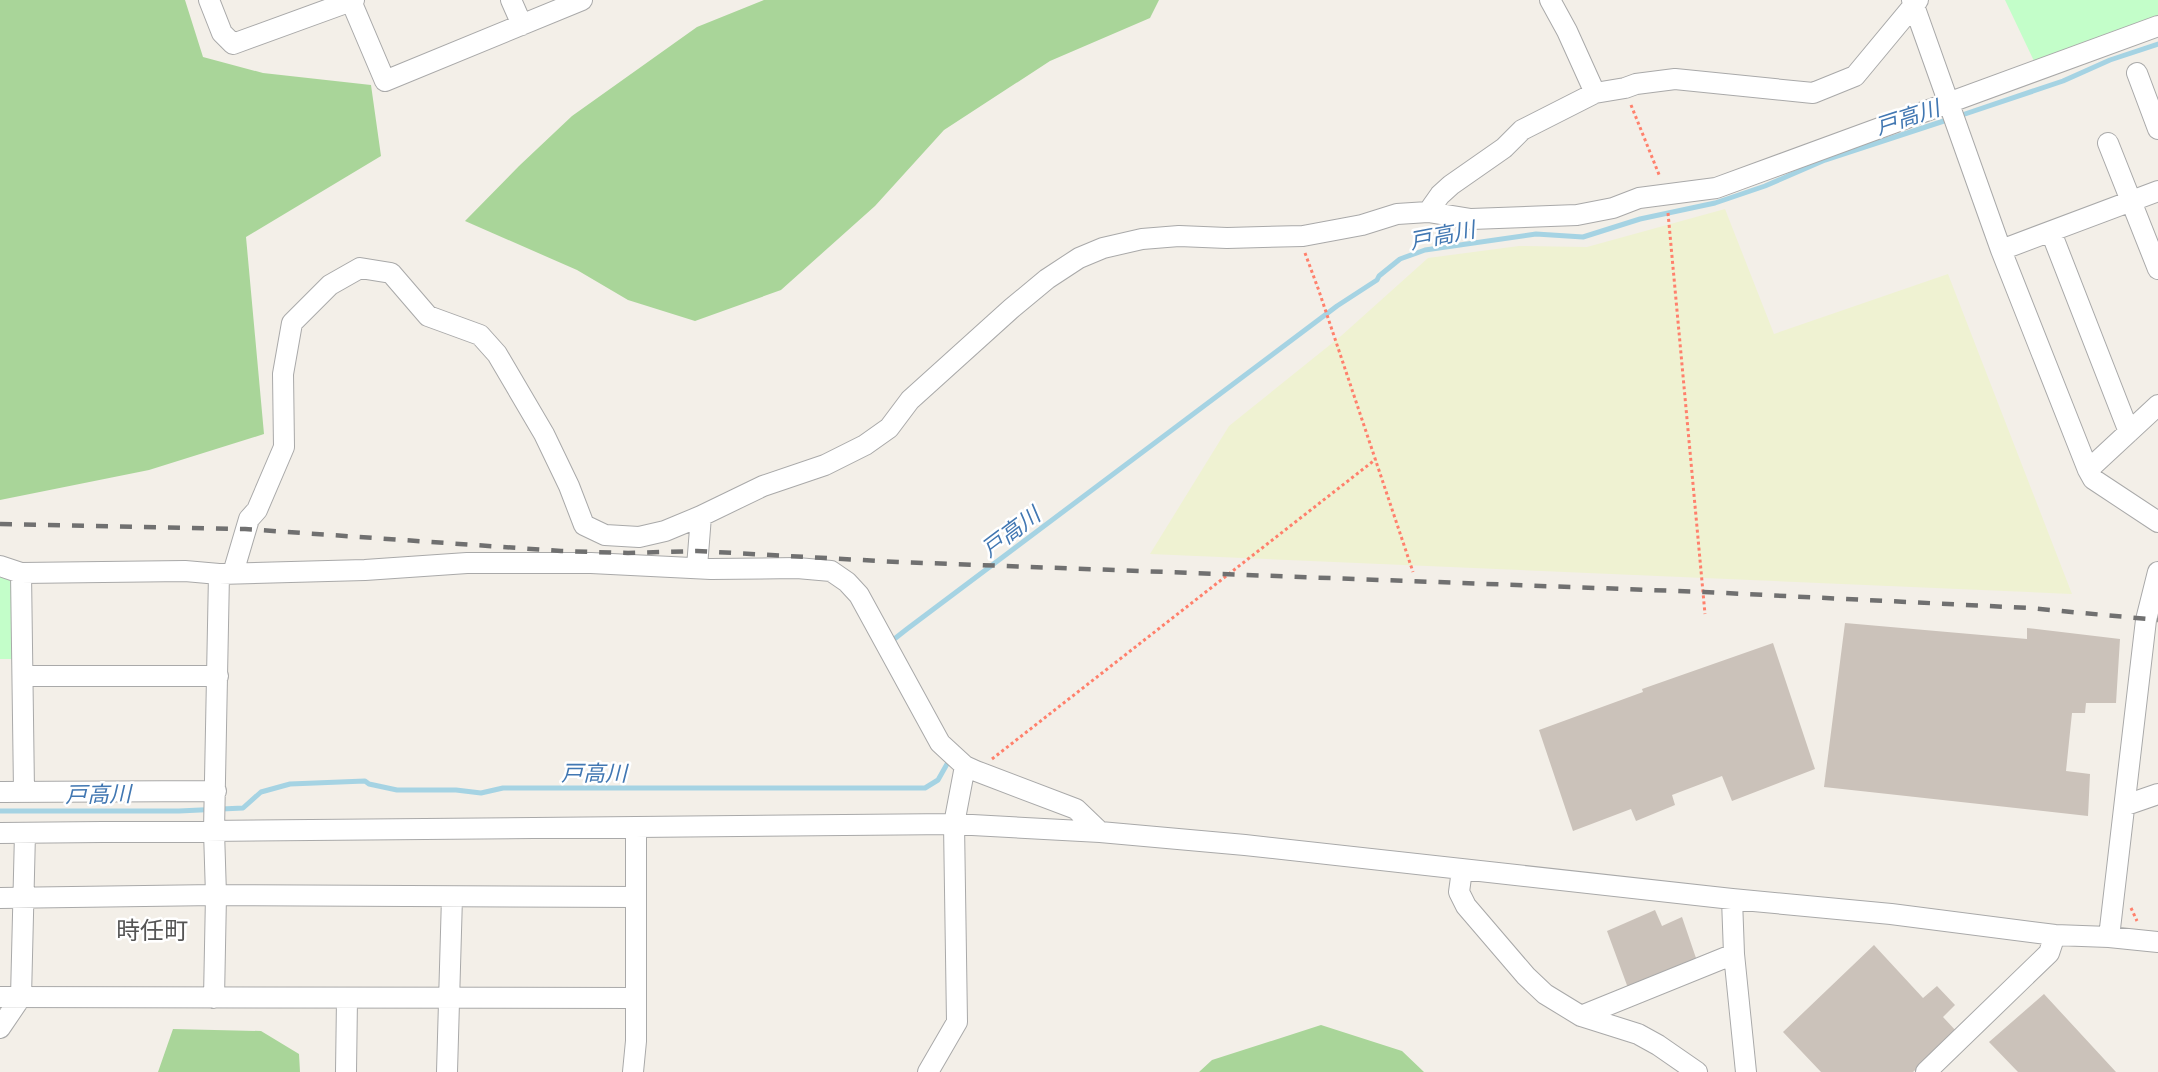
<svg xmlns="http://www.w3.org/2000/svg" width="2158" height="1072" font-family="'Noto Sans','Noto Sans JP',sans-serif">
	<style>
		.farmland { fill: #eff2d2 }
		.forest { fill: #a9d599 }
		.park { fill: #c3fec9 }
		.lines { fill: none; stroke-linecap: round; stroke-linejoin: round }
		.stream { stroke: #a5d3e3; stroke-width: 5 }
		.building { fill: #cbc2ba }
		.minor-casing { stroke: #a9a9a9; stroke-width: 22 }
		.path { stroke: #ff806c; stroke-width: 3; stroke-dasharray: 3 3; stroke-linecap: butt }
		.minor { stroke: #fff; stroke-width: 20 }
		.rail { stroke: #707070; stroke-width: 4.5; stroke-dasharray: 12 12; stroke-linecap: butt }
		.labels { text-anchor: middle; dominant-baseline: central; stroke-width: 5; stroke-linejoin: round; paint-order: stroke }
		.water-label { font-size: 22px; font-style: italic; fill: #4177b2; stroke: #fff }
		.quarter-label { font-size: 24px; fill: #555; stroke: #fff }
	</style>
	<rect width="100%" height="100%" fill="#f3efe8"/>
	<!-- farmland -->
	<path class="farmland" d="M1725 209 1774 334 1948 274 2072 594 1150 554 1229 426 1341 336 1428 258 1519 246 1587 247Z"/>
	<!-- forest -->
	<path class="forest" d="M0 0H185L203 57 263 73 371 85 381 156 246 237 264 434 149 470 0 500Z
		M764 0H1159L1150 18 1050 61 944 130 875 206 781 290 695 321 628 300 577 270 465 221 519 166 572 116 697 27Z
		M1321 1025 1402 1051 1424 1072H1199L1212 1060Z
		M173 1029 261 1031 299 1054 300 1072H158Z"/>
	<!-- park -->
	<path class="park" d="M2005 0H2158V17L2034 61Z
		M0 568 18 575 16 659H0Z"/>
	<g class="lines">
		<!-- stream -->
		<path class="stream" d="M1959 116 2063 81 2110 60 2158 44
			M895 644 893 640 907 629 1337 306 1377 280 1379 276 1400 259 1425 250 1536 234 1583 237 1640 219 1715 203 1765 186 1825 160 1950 119
			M0 811H179L243 808 261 792 290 784 365 781 369 784 397 790H456L481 793 503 788H925L938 780 951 757"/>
	</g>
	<!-- building -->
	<path class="building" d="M1845 623 2027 639V628L2120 639 2116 703H2086L2085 713H2072L2066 771 2090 774 2088 816 1824 787Z
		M1773 643 1815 769 1732 801 1722 776 1672 795 1675 805 1636 821 1631 809 1573 831 1539 730 1643 692 1642 689Z
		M1655 910 1662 926 1682 917 1697 961 1628 988 1607 931Z
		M1874 945 1923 998 1937 986 1955 1005 1943 1017 1957 1032 1913 1072H1821L1783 1032Z
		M2044 994 2116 1072H2018L1989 1042Z"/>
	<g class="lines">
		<defs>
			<path id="minor" d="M209 0 222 33 233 44 354 0
				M511 0 522 25
				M1550 0 1567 31 1595 93
				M1912 0 2001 250 2088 470 2093 479 2158 522
				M351 1 385 81 582 0
				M2137 73 2158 129
				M2108 143 2158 269
				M1428 212 1440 195 1451 185 1504 148 1522 130 1595 93 1625 88 1636 84 1675 79 1813 93 1855 76 1918 0
				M2051 232 2129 432
				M2001 250 2158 191
				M2088 470 2158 405
				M0 566 21 573 185 571 219 574 365 570 467 563H591L711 569 797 568 831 571 847 582 859 595 940 743 965 766 976 771 1076 809 1100 832
				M697 567 701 516 763 486 825 465 865 445 889 428 910 400 1012 308 1047 279 1079 258 1103 248 1142 239 1179 236 1227 238 1303 236 1362 225 1397 214 1428 212 1471 219 1577 215 1613 208 1639 198 1716 188 2158 26
				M21 573 24 791
				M233 573 249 519 257 510 284 447 283 374 292 323 330 285 360 268 391 273 428 316 480 335 497 354 544 434 569 486 584 525 605 535 639 537 665 531 701 516
				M23 676H218
				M0 792 216 791
				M2126 805 2158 794
				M0 833 954 824 1100 832 1245 845 1732 899 1891 914 2055 935 2109 937 2158 942
				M1462 870 1459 892 1466 906 1526 976 1545 994 1581 1016 1638 1034 1658 1045 1697 1072
				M0 898 216 895 636 897V828
				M1732 899 1734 954 1746 1072
				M2109 937 2146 620 2158 572
				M0 997 636 998
				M214 998 216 895 214 831 219 574
				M1581 1016 1734 954
				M0 1028 21 997 25 833
				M346 1072 347 999
				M447 1072 452 897
				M633 1072 636 1041V897
				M928 1072 957 1022 954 824 965 766
				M1926 1072 2049 953 2055 935"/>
		</defs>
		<!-- minor casing -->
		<use href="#minor" class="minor-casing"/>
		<!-- path -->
		<path class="path" d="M1631 105 1660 177
			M1668 213 1705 614
			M1305 253 1319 291 1413 572
			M992 759 1376 459
			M2131 908 2137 921"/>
		<!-- minor -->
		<use href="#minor" class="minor"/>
		<!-- rail -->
		<path class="rail" d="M0 524 245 529 561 551 628 553 697 551 898 562 1704 592 2029 608 2158 620"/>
	</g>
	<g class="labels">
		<!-- water labels -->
		<g class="water-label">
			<text transform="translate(1907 116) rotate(-18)">戸高川</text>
			<text transform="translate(1442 234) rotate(-11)">戸高川</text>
			<text transform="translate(1010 531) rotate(-37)">戸高川</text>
			<text x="594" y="772">戸高川</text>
			<text transform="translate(98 793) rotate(-1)">戸高川</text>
		</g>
		<!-- quarter labels -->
		<g class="quarter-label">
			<text x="152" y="929">時任町</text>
		</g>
	</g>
</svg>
